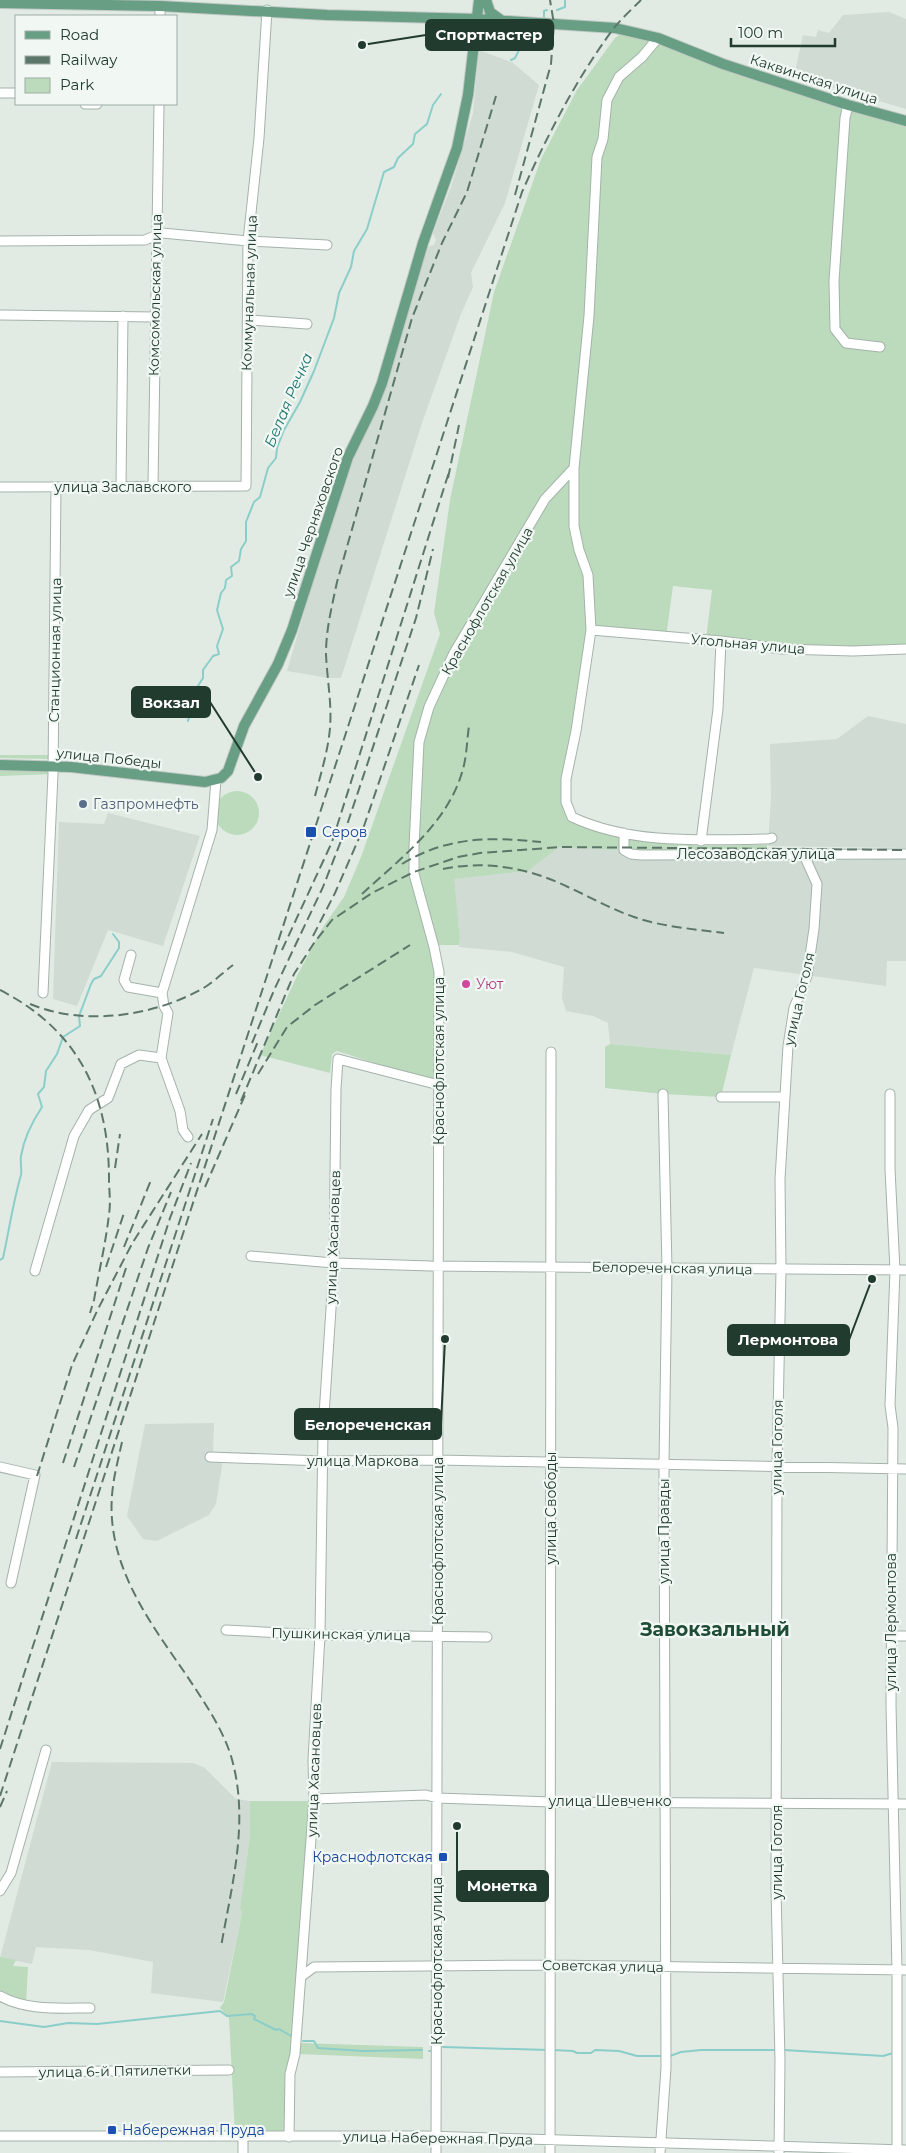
<svg xmlns="http://www.w3.org/2000/svg" width="906" height="2153" font-family="Montserrat,sans-serif">
	<style>
		.built { fill: #cfdbd3 }
		.green { fill: #bbdbbc }
		.lines { fill: none; stroke-linecap: round; stroke-linejoin: round }
		.stream { stroke: #8bcec9; stroke-width: 2 }
		.minor-casing { stroke: #a4b3aa; stroke-width: 11 }
		.major-casing { stroke: #c1c8c5; stroke-width: 12 }
		.minor { stroke: #fff; stroke-width: 9 }
		.major { stroke: #679e84; stroke-width: 10 }
		.rail { stroke: #5d766a; stroke-width: 2; stroke-dasharray: 10 5; stroke-linecap: butt }
		.service-dot { fill: #5c6f8a; stroke: #f1f8f3; stroke-width: 2 }
		.transit-dot { fill: #1a4fb4; stroke: #f1f8f3; stroke-width: 2 }
		.hotel-dot { fill: #d1479c; stroke: #f1f8f3; stroke-width: 2 }
		.labels { text-anchor: middle; dominant-baseline: central; stroke-width: 4.5; stroke-linejoin: round; paint-order: stroke }
		.street-label { font-size: 14px; fill: #223b2f; stroke: #f1f8f3 }
		.service-label { font-size: 14px; fill: #4e5e75; stroke: #f1f8f3; text-anchor: start }
		.transit-label { font-size: 14px; fill: #164399; stroke: #f1f8f3; text-anchor: start }
		.hotel-label { font-size: 14px; fill: #b23c85; stroke: #f1f8f3; text-anchor: start }
		.water-label { font-size: 15px; font-style: italic; fill: #1f746f; stroke: #f1f8f3 }
		.district-label { font-size: 19px; font-weight: bold; fill: #1f4c37; stroke: #f1f8f3 }
		.leader { fill: none; stroke: #223b2f; stroke-width: 2 }
		.callout-dot { fill: #223b2f; stroke: #f1f8f3; stroke-width: 2 }
		.callout { fill: #223b2f; stroke: #223b2f; stroke-width: 2 }
		.callout-label { font-size: 15px; text-anchor: middle; font-weight: bold; fill: #fff }
	</style>
	<rect width="100%" height="100%" fill="#e1ebe4"/>
	<!-- built -->
	<path class="built" d="M889 12 906 19V109L794 76 803 35 816 37 818 30 829 33 843 15Z
		M479 50 513 63 539 85 505 203 471 273 473 287 461 314 422 423 341 678H329L287 671 343 479 410 299 427 247 434 245 436 240 433 233 452 184 473 113Z
		M868 716 906 724V848L768 846 771 797 770 744 837 739Z
		M108 813 200 836 163 946 108 930 77 1006 53 999 59 822 104 824Z
		M559 847 906 854V961H887L886 986 754 968 731 1055 610 1044 608 1023 593 1016 566 1011 562 998 564 967 512 952 459 947 460 938 453 879 528 871Z
		M214 1423 213 1452 224 1453 216 1504 209 1515 157 1541 143 1539 127 1516 145 1424Z
		M52 1762 193 1763 205 1768 236 1799 250 1801V1835L240 1908 242 1913 223 2002 151 1993 153 1962 89 1950 36 1947 32 1964 0 1958Z"/>
	<!-- green -->
	<path class="green" d="M626 30 906 121V649L853 651 706 640 712 590 673 586 666 637 591 630 562 781V805L568 819C630 849 700 846 767 845V853H691L559 847 528 871 454 879 460 939 459 945H431L435 971 434 1082 337 1051 332 1054 330 1073 260 1055 298 974 323 927 344 897 361 857 440 634 434 613 450 500 494 292 541 159 577 90 615 38Z
		M0 755H54L47 759 0 758Z
		M0 769 53 770V774L0 776Z
		M215 813a22 22 0 1 1 44 0a22 22 0 1 1-44 0Z
		M610 1044 731 1055 721 1097 663 1094 605 1088V1047Z
		M250 1801H312L289 2134H235L229 2018 220 2008 224 2002 242 1913 240 1908 250 1835Z
		M0 1957 16 1960 13 1966 28 1967 26 2005 0 2003Z
		M299 2043 423 2047V2059L299 2054Z"/>
	<g class="lines">
		<!-- stream -->
		<path class="stream" d="M557 10 565 7V0
			M544 18V11L547 10
			M511 60 515 58 520 48 528 46 545 33
			M188 721 198 686 203 678V670L213 656 219 654 217 646 223 629 217 610 221 593 225 588 226 580 232 576 231 567 239 561 241 549 246 541V522L254 502 260 497 268 468 276 458 277 448 284 430 300 402 314 371 334 318 339 293 351 267 354 251 367 229 384 172 394 167 398 158 413 144 415 134 427 124 433 105 441 94
			M0 1260 3 1258C9 1231 13 1202 21 1175 22 1169 20 1162 21 1156 24 1138 32 1122 42 1107L38 1094 44 1087 46 1071 57 1054 63 1037 80 1026 79 1016 91 984 94 979 101 976 119 948V942L113 934
			M0 2021 44 2027 68 2023 97 2024 220 2011 227 2016 252 2014 255 2016 254 2019 276 2030 279 2029 293 2037
			M303 2041H314L318 2048 363 2051 422 2050
			M443 2047 548 2050
			M553 2050 573 2051 577 2053H591L595 2050 619 2051 637 2056H663
			M784 2050 883 2056 893 2053
			M429 2051H430
			M670 2056 681 2052 701 2050H776"/>
		<defs>
			<path id="minor" d="M160 16V6
				M0 93H16
				M85 104H97
				M848 105 845 118 834 281 835 329 846 343 880 347
				M0 241 145 240 162 233 248 241 327 245
				M0 315 155 317
				M249 320 307 324
				M574 468V526L579 550 588 575 591 630 576 731 566 779V802L572 817C632 845 703 840 768 839L772 838
				M121 486 123 316
				M153 486 159 104
				M0 487 246 486 248 241 259 138 267 10
				M591 630 721 641 782 649 853 651 906 649
				M624 833V850L631 854 641 855 906 854
				M701 841 718 709 721 641
				M131 955 124 980 128 987 162 993 164 1006 168 1013 161 1058 180 1111 183 1130 188 1137
				M43 993 53 774 56 487
				M162 993 212 830 216 780
				M890 1094V1169L895 1270 890 1405 893 1428 891 1705 897 1970V2150
				M721 1097H784
				M251 1256 334 1263 431 1266 906 1270
				M35 1271 74 1136 89 1110 108 1098 121 1064 139 1055 161 1058
				M324 1415 334 1263 336 1089 338 1059 439 1085
				M210 1457 323 1461 438 1460 906 1469
				M0 1467 35 1475 11 1583
				M226 1630 320 1635 487 1637
				M892 1636H906
				M314 1799 426 1795 437 1798 551 1802 906 1804
				M0 1891 11 1873 46 1750
				M302 1976 314 1967 551 1965 906 1970
				M0 1996C27 2011 60 2008 90 2008
				M0 2072 229 2070
				M0 2136H425L906 2150
				M289 2137 290 2074 295 2054 314 1799 313 1760 320 1635 323 1431
				M243 2153V2136
				M436 2153 439 972 434 947 414 874V847L419 742 429 707 454 653 545 499 574 468 589 316 597 157 603 139 607 100 619 77 642 57 658 38
				M550 2153 551 1052
				M660 2153 666 2068 664 1464 667 1269 663 1094
				M779 2153 780 2060 776 1889 777 1465 781 1270 780 1179 788 1046 794 1008 807 976 814 929 817 884 803 853"/>
			<path id="major" d="M486 0 490 12 501 20
				M0 3 160 6 327 15 477 19 615 28 658 38 723 64 848 105 906 121
				M0 765 71 767 205 782 221 778 228 771 244 726 278 664 292 630 348 457 373 406 382 383 423 243 457 148 468 95 479 0"/>
		</defs>
		<!-- minor casing -->
		<use href="#minor" class="minor-casing"/>
		<!-- major casing -->
		<use href="#major" class="major-casing"/>
		<!-- minor -->
		<use href="#minor" class="minor"/>
		<!-- major -->
		<use href="#major" class="major"/>
		<!-- rail -->
		<path class="rail" d="M515 195 551 64 554 24 550 0
			M448 478 459 425
			M315 796C321 773 328 751 330 728 332 703 327 679 326 654 326 629 332 606 337 582L412 318 442 243 467 192 496 96
			M402 864C448 836 490 837 541 842
			M443 869C486 860 529 868 568 887 590 897 611 909 634 917 663 927 694 929 724 933
			M362 894C402 857 451 821 464 765 467 752 467 739 469 726
			M313 936 335 893 363 829 419 665
			M282 950 332 842 449 472
			M0 990C78 1030 109 1094 109 1179 109 1191 111 1202 109 1214 106 1242 99 1271 94 1300L90 1313
			M30 1004C83 1026 150 1017 200 990 212 984 222 973 233 965
			M252 1043 275 988 323 887 346 828 416 618 433 549
			M258 1074 287 1027 315 1005 410 945
			M236 1094 259 1039
			M241 1101 294 974 314 943 332 920 372 893 414 872 458 857 480 853 562 847 906 850
			M115 1168 120 1134
			M205 1187 245 1095
			M124 1247 151 1180
			M106 1267 124 1213
			M122 1442C119 1456 115 1471 113 1486 103 1559 146 1617 185 1673 202 1699 221 1725 231 1756 250 1820 232 1883 221 1947
			M63 1463 126 1268
			M74 1467 148 1248 171 1192
			M37 1476 72 1365 98 1309 133 1242 202 1134
			M76 1539 213 1119
			M0 1749 170 1218 191 1163
			M0 1796 522 192C548 134 576 79 614 28 622 18 632 9 641 0
			M0 1807 7 1791"/>
	</g>
	<!-- markers -->
	<circle class="service-dot" cx="83" cy="804" r="5"/>
	<g class="transit-dot">
		<rect x="305" y="826" width="12" height="12" rx="2.5"/>
		<rect x="438" y="1852" width="10" height="10" rx="2.5"/>
		<rect x="107" y="2125" width="10" height="10" rx="2.5"/>
	</g>
	<circle class="hotel-dot" cx="466" cy="984" r="5"/>
	<g class="labels">
		<!-- street labels -->
		<g class="street-label">
			<text transform="translate(814 79) rotate(18)">Каквинская улица</text>
			<text transform="translate(249 293) rotate(-88)">Коммунальная улица</text>
			<text transform="translate(155 295) rotate(-89)">Комсомольская улица</text>
			<text x="123" y="487">улица Заславского</text>
			<text transform="translate(313 522) rotate(-71)">улица Черняховского</text>
			<text transform="translate(487 601) rotate(-60)">Краснофлотская улица</text>
			<text transform="translate(748 644) rotate(5)">Угольная улица</text>
			<text transform="translate(55 650) rotate(-89)">Станционная улица</text>
			<text transform="translate(109 758) rotate(6)">улица Победы</text>
			<text x="756" y="854">Лесозаводская улица</text>
			<text transform="translate(799 999) rotate(-77)">улица Гоголя</text>
			<text transform="translate(439 1061) rotate(-90)">Краснофлотская улица</text>
			<text transform="translate(333 1237) rotate(-88)">улица Хасановцев</text>
			<text transform="translate(672 1268) rotate(1)">Белореченская улица</text>
			<text transform="translate(777 1447) rotate(-89)">улица Гоголя</text>
			<text x="363" y="1461">улица Маркова</text>
			<text transform="translate(551 1508) rotate(-90)">улица Свободы</text>
			<text transform="translate(664 1531) rotate(-90)">улица Правды</text>
			<text transform="translate(438 1541) rotate(-90)">Краснофлотская улица</text>
			<text transform="translate(891 1622) rotate(-90)">улица Лермонтова</text>
			<text transform="translate(341 1634) rotate(1)">Пушкинская улица</text>
			<text transform="translate(314 1770) rotate(-88)">улица Хасановцев</text>
			<text x="610" y="1801">улица Шевченко</text>
			<text transform="translate(777 1852) rotate(-90)">улица Гоголя</text>
			<text transform="translate(437 1961) rotate(-90)">Краснофлотская улица</text>
			<text transform="translate(603 1966) rotate(1)">Советская улица</text>
			<text transform="translate(115 2071) rotate(-1)">улица 6-й Пятилетки</text>
			<text transform="translate(438 2138) rotate(1)">улица Набережная Пруда</text>
		</g>
		<!-- service labels -->
		<g class="service-label">
			<text x="93" y="804">Газпромнефть</text>
		</g>
		<!-- transit labels -->
		<g class="transit-label">
			<text x="322" y="832">Серов</text>
			<text x="433" y="1857" text-anchor="end">Краснофлотская</text>
			<text x="122" y="2130">Набережная Пруда</text>
		</g>
		<!-- hotel labels -->
		<g class="hotel-label">
			<text x="476" y="984">Уют</text>
		</g>
		<!-- water labels -->
		<g class="water-label">
			<text transform="translate(288 400) rotate(-67)">Белая Речка</text>
		</g>
		<!-- district labels -->
		<g class="district-label">
			<text x="715" y="1629">Завокзальный</text>
		</g>
	</g>
	<!-- callouts -->
	<path class="leader" d="M362 45L426 35M258 777L210 702M872 1279L849 1340M445 1339L441 1424M457 1826L457 1886"/>
	<g class="callout-dot">
		<circle cx="362" cy="45" r="5"/>
		<circle cx="258" cy="777" r="5"/>
		<circle cx="872" cy="1279" r="5"/>
		<circle cx="445" cy="1339" r="5"/>
		<circle cx="457" cy="1826" r="5"/>
	</g>
	<g class="callout">
		<rect x="426" y="20" width="127" height="30" rx="5"/>
		<rect x="132" y="687" width="78" height="30" rx="5"/>
		<rect x="728" y="1325" width="121" height="30" rx="5"/>
		<rect x="295" y="1409" width="146" height="30" rx="5"/>
		<rect x="457" y="1871" width="91" height="30" rx="5"/>
	</g>
	<g class="callout-label">
		<text x="489" y="40">Спортмастер</text>
		<text x="171" y="708">Вокзал</text>
		<text x="788" y="1345">Лермонтова</text>
		<text x="368" y="1430">Белореченская</text>
		<text x="502" y="1891">Монетка</text>
	</g>
	<!-- legend -->
	<rect x="15" y="15" width="162" height="90" fill="#f1f8f3" stroke="#9eaca5"/>
	<rect x="25" y="31" width="25" height="8" fill="#679e84" stroke="#9eaca5"/>
	<text x="60" y="40" font-size="15" fill="#223b2f">Road</text>
	<rect x="25" y="56" width="25" height="8" fill="#5d766a" stroke="#9eaca5"/>
	<text x="60" y="65" font-size="15" fill="#223b2f">Railway</text>
	<rect x="25" y="78" width="25" height="15" fill="#bbdbbc" stroke="#9eaca5"/>
	<text x="60" y="90" font-size="15" fill="#223b2f">Park</text>
	<!-- scale -->
	<path d="M731 38v8h104v-8" fill="none" stroke="#223b2f" stroke-width="2.5"/>
	<text x="738" y="38" font-size="15" fill="#223b2f" stroke="#f1f8f3" stroke-width="4" paint-order="stroke">100 m</text>
</svg>
